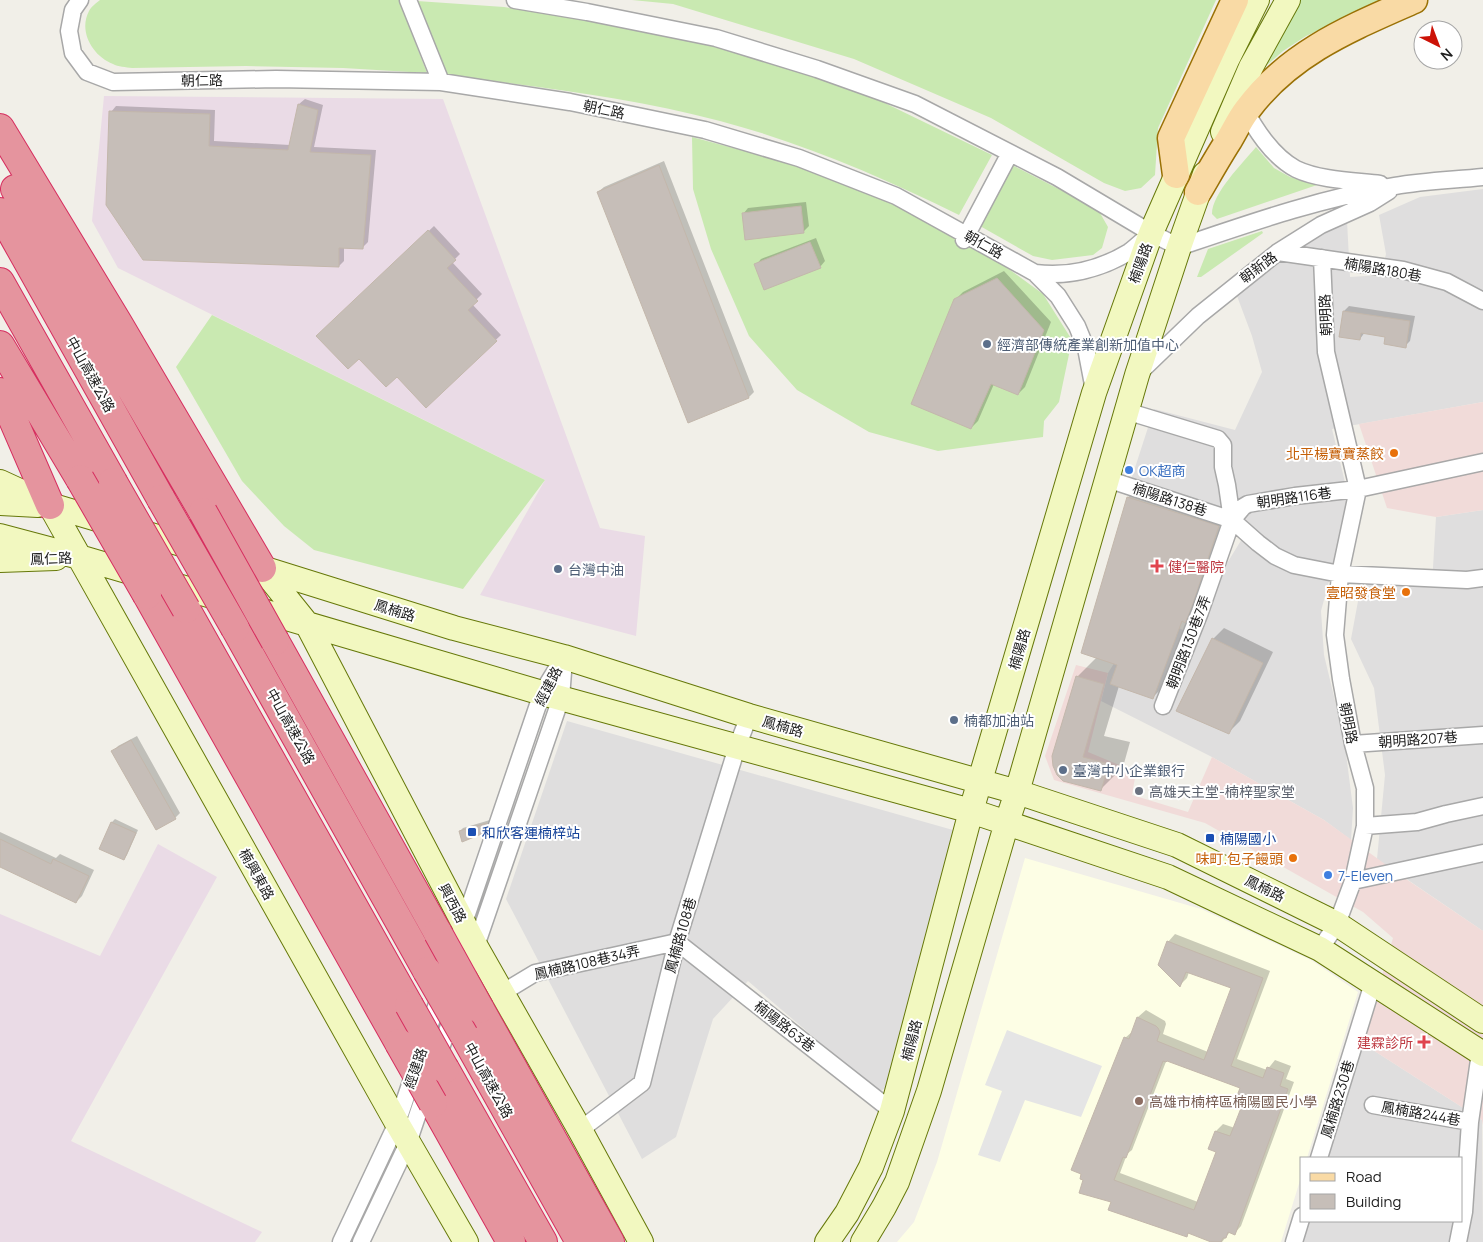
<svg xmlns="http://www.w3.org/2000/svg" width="1483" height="1242" font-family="Manrope,'Noto Sans TC',sans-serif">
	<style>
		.residential { fill: #dfdede }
		.commercial { fill: #f1dbd9 }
		.industrial { fill: #eadbe6 }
		.education { fill: #fdfee5 }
		.grass { fill: #c9e9b1 }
		.parking { fill: #e5e5e5 }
		.shadow { fill: #0003; fill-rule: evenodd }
		.building { fill: #c6beb8; stroke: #c3b7ab; fill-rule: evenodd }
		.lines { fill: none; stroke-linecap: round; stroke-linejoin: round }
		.street-casing { stroke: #a8a8a8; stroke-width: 19 }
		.secondary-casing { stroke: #667809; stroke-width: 26 }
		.primary-casing { stroke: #9a7105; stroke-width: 29 }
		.highway-casing { stroke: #d62e5f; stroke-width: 30 }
		.street { stroke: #fff; stroke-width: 16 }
		.secondary { stroke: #f2f8c0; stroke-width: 24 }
		.primary { stroke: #f9daa5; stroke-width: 26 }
		.highway { stroke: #e5949e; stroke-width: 28 }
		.highway-bridge-casing { stroke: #d62e5f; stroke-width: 30; stroke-linecap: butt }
		.highway-bridge { stroke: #e5949e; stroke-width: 28 }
		.service-dot { fill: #5c6f8a; stroke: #fff; stroke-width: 2 }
		.food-dot { fill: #e8710a; stroke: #fff; stroke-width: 2 }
		.shop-dot { fill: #3f7fe0; stroke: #fff; stroke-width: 2 }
		.health-dot { fill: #e0444e; stroke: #fff; stroke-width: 2 }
		.worship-dot { fill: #6b7280; stroke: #fff; stroke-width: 2 }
		.transit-dot { fill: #1a4fb4; stroke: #fff; stroke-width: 2 }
		.education-dot { fill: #8d6e63; stroke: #fff; stroke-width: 2 }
		.labels { text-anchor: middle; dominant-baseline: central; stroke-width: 4; stroke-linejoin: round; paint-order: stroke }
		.street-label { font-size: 14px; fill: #212121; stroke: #fff }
		.service-label { font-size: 14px; fill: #4e5e75; stroke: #fff; text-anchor: start }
		.food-label { font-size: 14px; fill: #c56008; stroke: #fff; text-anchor: end }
		.shop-label { font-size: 14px; fill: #366cbe; stroke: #fff; text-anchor: start }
		.health-label { font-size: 14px; fill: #be3a42; stroke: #fff; text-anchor: start }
		.worship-label { font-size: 14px; fill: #5b616d; stroke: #fff; text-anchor: start }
		.transit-label { font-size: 14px; fill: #164399; stroke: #fff; text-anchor: start }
		.education-label { font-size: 14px; fill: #785e54; stroke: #fff; text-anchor: start }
	</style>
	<rect width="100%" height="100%" fill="#f1efe8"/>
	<!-- residential -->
	<path class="residential" d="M1483 189V402L1332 429 1350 503 1321 611 1324 655 1344 738 1353 808 1351 840 1324 820 1212 757 1101 701 1108 673 1146 612 1185 631 1250 526 1131 480 1154 409 1235 430 1262 372 1252 336 1237 296 1311 239 1347 221 1350 277 1381 275 1386 254 1379 215 1420 197Z
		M1483 510V931L1377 859 1385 775 1374 688 1351 639 1361 585 1432 584 1436 517Z
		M567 721 953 830 888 1087 878 1092 748 981 713 1019 676 1137 642 1159 506 899Z
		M1362 1043 1482 1120 1483 1242H1302L1309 1221H1462V1158H1327Z"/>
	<!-- commercial -->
	<path class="commercial" d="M1483 402V510L1436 517 1387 508 1359 424Z
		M1076 665 1108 673 1088 752 1136 772 1132 795 1188 812 1212 757 1324 820 1403 877 1483 931V1125L1482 1120 1362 1043 1393 938 1363 912 1205 823 1054 780 1045 756Z"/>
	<!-- industrial -->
	<path class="industrial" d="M104 96 443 99 600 528 645 536 636 636 480 595 545 480 118 268 92 221Z
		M158 844 217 877 71 1141 262 1232 255 1242H0V914L100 956Z"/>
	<!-- education -->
	<path class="education" d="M1025 858 1201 909 1311 960 1358 992 1307 1158H1302V1174L1281 1242H897L914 1222 937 1162Z"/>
	<!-- grass -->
	<path class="grass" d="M100 0H399L427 73 343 68 246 66 132 68C126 67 118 67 113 64 93 56 78 32 89 11 91 7 96 3 100 0Z
		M632 0H1216L1158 128 1155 175 1141 188 1125 191 1104 183 991 118 854 59 673 4Z
		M1299 0H1386L1306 36 1283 51 1267 65 1274 45Z
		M417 1 504 7 584 20 725 47 858 90 992 155 959 215C882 177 803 143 720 121 630 97 538 87 446 75Z
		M692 137 793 164 892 204 995 259 1043 294 1072 340 1059 402 1044 421 1043 437 938 451 869 432 797 390 749 336 711 249 693 189Z
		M1256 147 1274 168 1290 177 1317 185 1217 219 1212 214C1212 193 1243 163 1256 147Z
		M1012 165 1086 203 1100 213 1108 227 1102 248 1093 255 1052 260 1033 256 980 226Z
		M1262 231 1263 233 1201 277H1197L1208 249Z
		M212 315 545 480 463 589 314 550 284 526 242 481 176 367Z"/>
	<!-- parking -->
	<path class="parking" d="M1007 1030 1102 1066 1081 1117 1025 1100 1000 1162 978 1155 1002 1091 985 1085Z"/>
	<!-- shadow -->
	<path class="shadow" d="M305 99 323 105 314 147 376 150 368 242 363 247H344V261L339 266 111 112 116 106 215 110 214 141 290 145 299 104Z
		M664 161 754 392 749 397 598 192 604 187Z
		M806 202 809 226 803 232 743 214 748 208Z
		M434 226 460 254 452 262 482 294 472 304 501 335 426 406 397 375 318 336Z
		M816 238 825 261 820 267 756 265 761 259Z
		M1004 271 1051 322 1025 387 1018 394 994 384 978 421 971 428 955 300 963 292Z
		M1349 306 1415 316 1410 341 1405 346 1387 336 1365 332 1360 339 1344 311Z
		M1142 484 1232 513 1166 684 1152 698 1119 686 1104 736 1130 742 1123 767 1101 789 1063 780 1077 677 1097 657 1082 652 1128 497Z
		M1224 628 1273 652 1240 721 1229 732 1213 639Z
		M137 736 180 813 175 818 113 752 118 746Z
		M115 819 138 830 127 855 124 859 101 849 112 822Z
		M490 820 487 828 483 832 460 831 463 828Z
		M0 832 56 858 60 854 94 870 82 896 76 902 0 865Z
		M1175 934 1270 971 1237 1059 1267 1070 1275 1060 1291 1066 1286 1079 1294 1082 1241 1226 1234 1234 1230 1232 1222 1242H1214L1190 1232 1186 1235 1112 1202 1125 1038 1133 1031 1138 1017 1146 1010 1165 1021 1166 1024 1163 1034 1208 1052 1233 988 1189 972 1187 978 1180 985 1168 942ZM1167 1059 1242 1087 1244 1103 1235 1128 1223 1124 1216 1131 1209 1148 1218 1151 1198 1202 1120 1173 1127 1154 1132 1150Z"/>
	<!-- building -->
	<path class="building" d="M298 104 318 110 310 152 371 155 363 249 339 248V267L143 260 106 205 109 111 210 114 209 146 288 150Z
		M659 165 749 398 688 423 597 192Z
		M801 206 804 233 745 240 742 213Z
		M428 230 456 260 447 268 478 301 468 310 497 341 426 408 397 377 386 387 359 359 348 369 316 336Z
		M810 242 821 268 764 290 754 264Z
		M997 278 1044 330 1018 395 991 384 971 429 911 404 954 299Z
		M1343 311 1410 321 1406 348 1384 344 1385 337 1361 333 1360 340 1339 337Z
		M1127 497 1219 526 1191 609 1185 623 1182 621 1153 699 1110 684 1117 665 1081 653Z
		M1212 638 1263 663 1229 734 1176 711Z
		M1076 676 1104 684 1083 757 1109 764 1101 791 1063 781 1057 775 1053 766 1052 756Z
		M131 740 176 819 156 830 111 751Z
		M111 822 136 833 124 860 99 849Z
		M487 823 484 833 462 842 459 831Z
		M0 839 51 864 53 859 89 876 76 903 0 867Z
		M1167 941 1263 978 1231 1066 1263 1078 1267 1067 1284 1073 1280 1086 1288 1089 1235 1235 1228 1232 1226 1238H1223L1221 1242H1211L1188 1233 1187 1237 1108 1210 1111 1202 1079 1193 1083 1180 1080 1179 1081 1174 1071 1170 1124 1037 1129 1039 1137 1017 1156 1026 1158 1028 1160 1032 1157 1041 1204 1060 1231 988 1186 972 1180 987 1158 965ZM1163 1061 1166 1062 1167 1061 1240 1088 1235 1101 1243 1103 1230 1136 1215 1131 1208 1149 1216 1152 1194 1210 1114 1180 1123 1157 1126 1158Z"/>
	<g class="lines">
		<defs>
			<path id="street" d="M80 0 73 10 69 31 73 53 87 72 113 82 276 79 441 82 570 102 705 130 799 158 896 196 1035 273 1058 296 1077 326 1086 348 1094 390
				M408 0 441 82
				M515 0 587 12 716 38 817 69 915 104 1057 177 1151 233 1179 247C1250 223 1321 198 1395 186 1424 181 1454 180 1483 177
				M1242 105C1255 129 1272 156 1296 169 1319 180 1354 181 1380 184
				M964 240 1010 153
				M1278 252 1403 270 1447 282 1483 301
				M1035 273C1068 277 1101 269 1129 252 1136 247 1143 240 1150 234
				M1140 372 1198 316 1278 252 1321 225 1370 203 1389 191
				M1126 411 1218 439 1223 445V467L1227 485 1232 520
				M1107 479 1232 520 1258 543 1275 556 1294 565 1340 574 1467 580 1483 578
				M1163 706 1200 612 1232 520 1243 507 1248 504 1295 496 1358 489 1483 462
				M1353 744 1483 735
				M1365 826 1417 822 1446 814 1483 806
				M1353 881 1483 853
				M1320 949 1337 924 1353 881 1365 826V788L1353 744 1341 679 1335 635 1340 574 1358 489 1326 352 1322 258
				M451 961 542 693 564 657
				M463 984 561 698 564 659
				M502 993 535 973 677 942 892 1111
				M425 1039 441 992
				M437 1059 454 1012
				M1373 1105 1470 1122
				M580 1130 642 1083 677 942 737 747 749 716
				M1319 1158 1373 983
				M341 1242 397 1123 416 1067
				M361 1242 408 1143 427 1087
				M1294 1242 1302 1216
				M1458 1242 1464 1212 1470 1122 1480 1053 1483 1048"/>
			<path id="secondary" d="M1223 132 1251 67 1288 0
				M0 482 50 505 262 568 454 628 564 657 749 716 1017 792 1177 845 1337 924 1483 1021
				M0 503 38 505
				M50 505 397 1123 466 1242
				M0 536 79 557 542 693 971 811 1168 877 1320 949 1483 1054
				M0 560 56 558
				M262 568 307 624 476 947 580 1130 641 1242
				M827 1242 847 1213 871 1167 892 1111 971 811 1094 393 1151 233 1227 60 1257 0
				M863 1242 884 1207 897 1182 929 1091 1007 822 1017 792 1137 375 1179 247 1205 174"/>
			<path id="primary" d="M1176 175 1171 138 1235 0
				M1198 192C1208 175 1218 157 1229 140 1235 130 1240 119 1247 110 1290 52 1351 28 1414 0"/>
			<path id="highway" d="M0 128 118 323 262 568
				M15 189 203 512
				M0 212 161 499
				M0 282 113 482
				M0 345 80 479
				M0 392 8 408 50 505
				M147 595 399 1043
				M186 609 409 1005
				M235 628 427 971
				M275 641 438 933
				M480 1009 610 1242
				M464 1035 580 1242
				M445 1069 543 1242
				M433 1103 511 1242"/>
		</defs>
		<!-- street casing -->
		<use href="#street" class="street-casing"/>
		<!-- secondary casing -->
		<use href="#secondary" class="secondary-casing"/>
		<!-- primary casing -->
		<use href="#primary" class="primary-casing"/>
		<!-- highway casing -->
		<use href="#highway" class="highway-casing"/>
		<!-- street -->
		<use href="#street" class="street"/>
		<!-- secondary -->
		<use href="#secondary" class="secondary"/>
		<!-- primary -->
		<use href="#primary" class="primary"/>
		<!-- highway -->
		<use href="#highway" class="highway"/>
		<defs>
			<path id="highway-bridge" d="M80 479 147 595
				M113 482 186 609
				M161 499 235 628
				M203 512 275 641
				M438 933 480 1009
				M427 971 464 1035
				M409 1005 445 1069
				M399 1043 433 1103"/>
		</defs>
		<!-- highway-bridge casing -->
		<use href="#highway-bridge" class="highway-bridge-casing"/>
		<!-- highway-bridge -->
		<use href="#highway-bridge" class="highway-bridge"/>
	</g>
	<!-- markers -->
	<g class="service-dot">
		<circle cx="987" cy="344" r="5"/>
		<circle cx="558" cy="569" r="5"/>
		<circle cx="954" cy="720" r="5"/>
		<circle cx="1063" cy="770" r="5"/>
	</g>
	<g class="food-dot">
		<circle cx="1394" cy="453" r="5"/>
		<circle cx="1406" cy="592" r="5"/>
		<circle cx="1293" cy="858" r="5"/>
	</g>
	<g class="shop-dot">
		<circle cx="1129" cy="470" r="5"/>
		<circle cx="1328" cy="875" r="5"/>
	</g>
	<g class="health-dot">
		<path d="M1154.5 558.5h5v5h5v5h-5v5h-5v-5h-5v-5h5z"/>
		<path d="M1421.5 1034.5h5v5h5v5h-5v5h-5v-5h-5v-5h5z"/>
	</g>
	<circle class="worship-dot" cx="1139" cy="791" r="5"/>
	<g class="transit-dot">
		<rect x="467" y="827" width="10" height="10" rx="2.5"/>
		<rect x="1205" y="833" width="10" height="10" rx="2.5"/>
	</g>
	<circle class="education-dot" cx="1139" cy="1101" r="5"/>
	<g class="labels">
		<!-- street labels -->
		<g class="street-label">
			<text transform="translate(202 80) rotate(-1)">朝仁路</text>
			<text transform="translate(604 109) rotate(12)">朝仁路</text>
			<text transform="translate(984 244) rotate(29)">朝仁路</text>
			<text transform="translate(1140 263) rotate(-70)">楠陽路</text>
			<text transform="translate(1258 267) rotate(-37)">朝新路</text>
			<text transform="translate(1383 269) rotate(10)">楠陽路180巷</text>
			<text transform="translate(1325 315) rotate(-93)">朝明路</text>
			<text transform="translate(91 374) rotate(61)">中山高速公路</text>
			<text transform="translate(1294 497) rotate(-8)">朝明路116巷</text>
			<text transform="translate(1170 499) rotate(18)">楠陽路138巷</text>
			<text transform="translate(51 558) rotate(-2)">鳳仁路</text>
			<text transform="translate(395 610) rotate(17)">鳳楠路</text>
			<text transform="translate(1188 642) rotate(-69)">朝明路130巷7弄</text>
			<text transform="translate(1019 649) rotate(-74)">楠陽路</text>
			<text transform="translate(548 686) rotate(-63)">經建路</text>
			<text transform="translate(1349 723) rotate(79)">朝明路</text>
			<text transform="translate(291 726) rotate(61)">中山高速公路</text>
			<text transform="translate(783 726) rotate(16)">鳳楠路</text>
			<text transform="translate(1418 739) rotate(-4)">朝明路207巷</text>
			<text transform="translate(257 874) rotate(61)">楠興東路</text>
			<text transform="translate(1265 888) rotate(26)">鳳楠路</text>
			<text transform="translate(453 903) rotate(62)">興西路</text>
			<text transform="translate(680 935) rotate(-74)">鳳楠路108巷</text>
			<text transform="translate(587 962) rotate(-13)">鳳楠路108巷34弄</text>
			<text transform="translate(785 1026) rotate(38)">楠陽路63巷</text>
			<text transform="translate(911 1040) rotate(-75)">楠陽路</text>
			<text transform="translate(415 1068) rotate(-71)">經建路</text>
			<text transform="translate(489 1080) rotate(61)">中山高速公路</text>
			<text transform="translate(1337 1099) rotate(-73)">鳳楠路230巷</text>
			<text transform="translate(1421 1113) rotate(10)">鳳楠路244巷</text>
		</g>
		<!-- service labels -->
		<g class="service-label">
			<text x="997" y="344">經濟部傳統產業創新加值中心</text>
			<text x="568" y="569">台灣中油</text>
			<text x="964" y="720">楠都加油站</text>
			<text x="1073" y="770">臺灣中小企業銀行</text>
		</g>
		<!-- food labels -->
		<g class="food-label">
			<text x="1384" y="453">北平楊寶寶蒸餃</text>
			<text x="1396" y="592">壹昭發食堂</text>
			<text x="1283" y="858">味町.包子饅頭</text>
		</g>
		<!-- shop labels -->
		<g class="shop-label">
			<text x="1139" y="470">OK超商</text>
			<text x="1338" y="875">7-Eleven</text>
		</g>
		<!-- health labels -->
		<g class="health-label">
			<text x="1168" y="566">健仁醫院</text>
			<text x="1413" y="1042" text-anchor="end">建霖診所</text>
		</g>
		<!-- worship labels -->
		<g class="worship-label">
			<text x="1149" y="791">高雄天主堂-楠梓聖家堂</text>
		</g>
		<!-- transit labels -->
		<g class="transit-label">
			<text x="482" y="832">和欣客運楠梓站</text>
			<text x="1220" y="838">楠陽國小</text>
		</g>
		<!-- education labels -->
		<g class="education-label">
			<text x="1149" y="1101">高雄市楠梓區楠陽國民小學</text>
		</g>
	</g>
	<!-- legend -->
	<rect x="1300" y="1157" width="162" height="65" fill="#ffffff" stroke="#a6a6a6"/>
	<rect x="1310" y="1173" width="25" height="8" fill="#f9daa5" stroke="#a6a6a6"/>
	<text x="1346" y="1182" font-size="15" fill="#212121">Road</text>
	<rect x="1310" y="1194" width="25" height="15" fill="#c6beb8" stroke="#a6a6a6"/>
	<text x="1346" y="1207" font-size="15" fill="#212121">Building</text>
	<!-- north arrow -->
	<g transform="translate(1438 45) rotate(138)"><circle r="24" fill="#ffffff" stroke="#a6a6a6"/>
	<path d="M0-4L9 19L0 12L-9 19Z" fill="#cc1207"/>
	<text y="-8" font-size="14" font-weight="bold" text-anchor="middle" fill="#212121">N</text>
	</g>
</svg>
